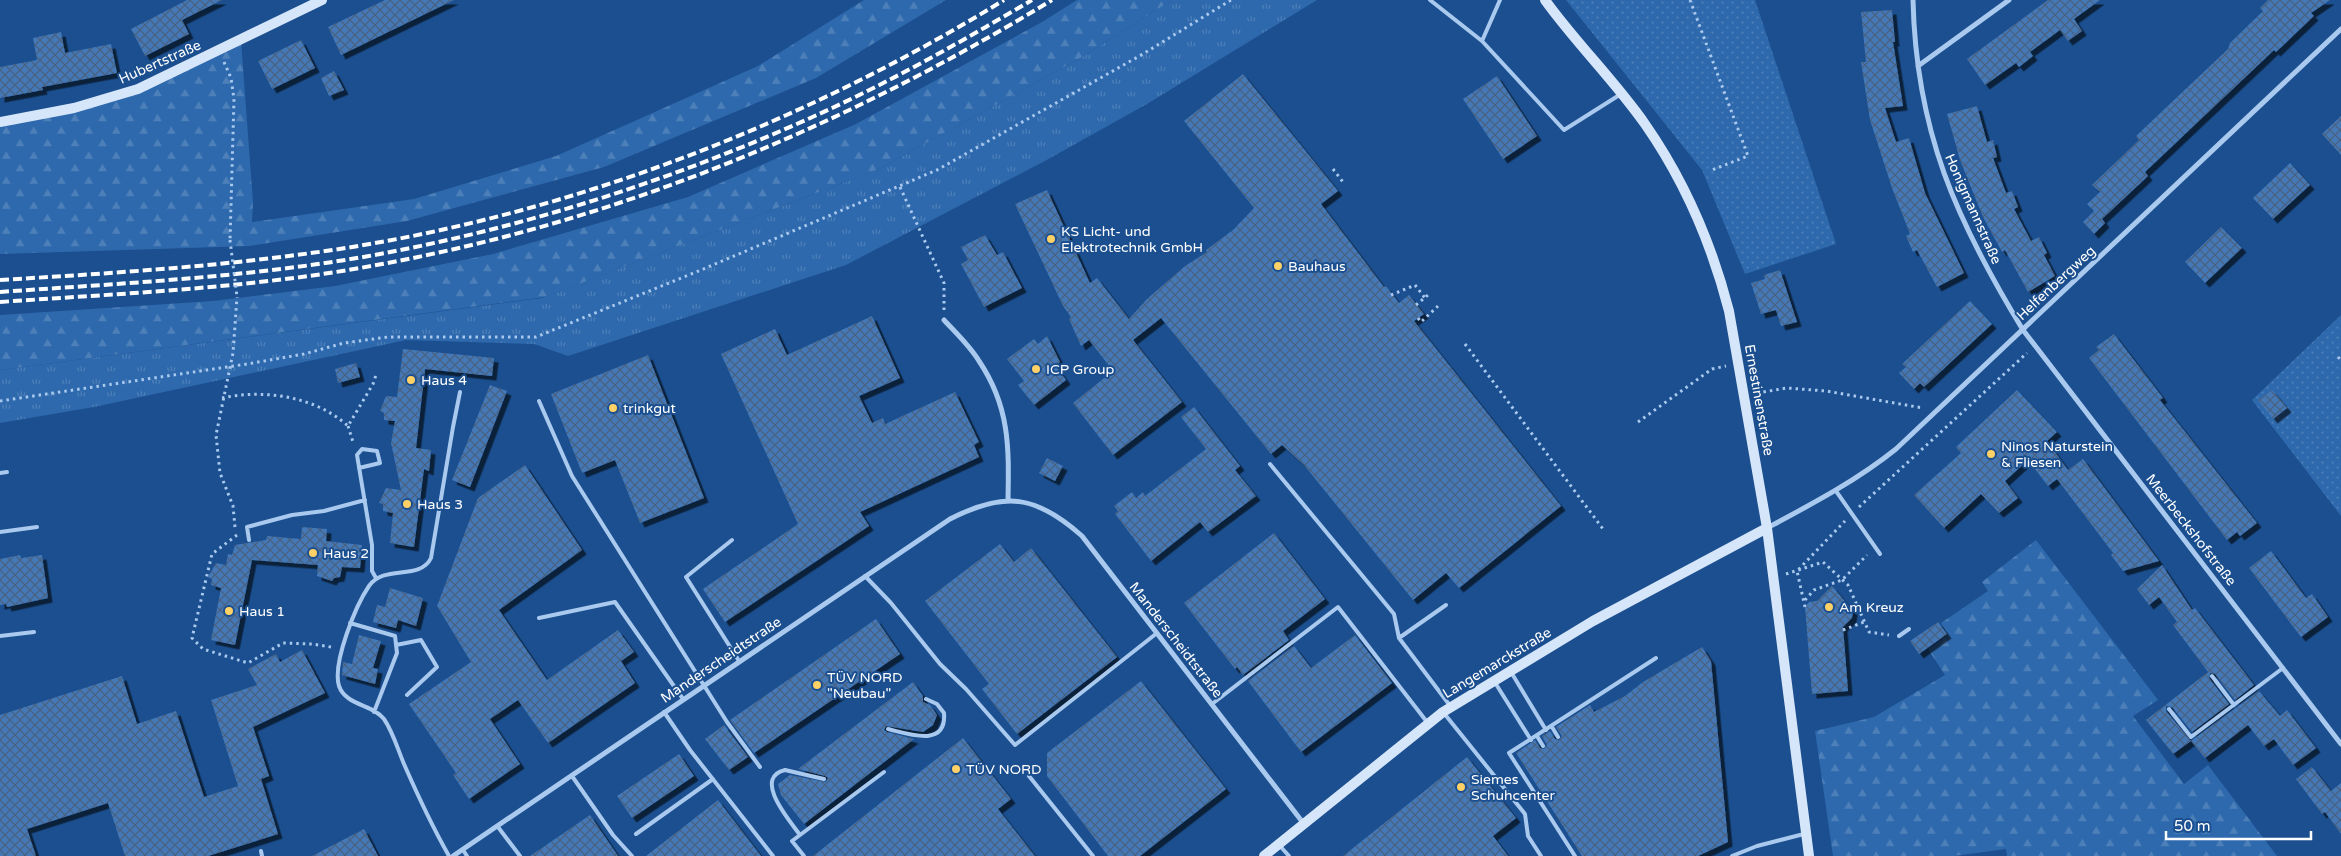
<svg xmlns="http://www.w3.org/2000/svg" width="2341" height="856" font-family="'Varela Round',sans-serif">
	<style>
		.grass { fill: url(#grass-tufts) }
		.forest { fill: url(#forest-firs) }
		.garden { fill: url(#garden-dots) }
		.building { fill: url(#building-cross-hatch); filter: url(#shadow) }
		.lines { fill: none; stroke-linecap: round; stroke-linejoin: round }
		.path { stroke: #a9c9ee; stroke-width: 3; stroke-dasharray: 2.5 4; stroke-linecap: butt }
		.lane { stroke: #a9c9ee; stroke-width: 4 }
		.street { stroke: #a9c9ee; stroke-width: 5 }
		.secondary { stroke: #d6e6fa; stroke-width: 10 }
		.rail { stroke: #fff; stroke-width: 4; stroke-dasharray: 9 4; stroke-linecap: butt }
		.path-bridge { stroke: #a9c9ee; stroke-width: 3; stroke-dasharray: 2.5 4; stroke-linecap: butt }
		.poi-dot { fill: #ffd166; stroke: #1b4f8f; stroke-width: 2 }
		.labels { text-anchor: middle; dominant-baseline: central; stroke-width: 4; stroke-linejoin: round; paint-order: stroke }
		.street-label { font-size: 14px; fill: #fff; stroke: #1b4f8f }
		.poi-label { font-size: 14px; fill: #fff; stroke: #1b4f8f; text-anchor: start }
	</style>
	<defs>
		<pattern id="grass-tufts" width="24" height="20" patternUnits="userSpaceOnUse" patternTransform="scale(1.25)"><rect width="24" height="20" fill="#2e69ad"/><path d="M3 7l-1-3M5 7V3M7 7l1-3M15 17l-1-3M17 17v-4M19 17l1-3" fill="none" stroke="#4d80b9"/></pattern>
		<pattern id="forest-firs" width="22" height="20" patternUnits="userSpaceOnUse" patternTransform="scale(1.25)"><rect width="22" height="20" fill="#2e69ad"/><path d="M5 1l3.5 6h-7zM16 11l3.5 6h-7z" fill="#4d80b9"/></pattern>
		<pattern id="garden-dots" width="8" height="8" patternUnits="userSpaceOnUse" patternTransform="scale(1.25)"><rect width="8" height="8" fill="#2e69ad"/><path d="M2 2h.1M6 6h.1" fill="none" stroke="#4d80b9" stroke-width="1.8" stroke-linecap="round"/></pattern>
		<pattern id="building-cross-hatch" width="8" height="8" patternUnits="userSpaceOnUse" patternTransform="scale(1.25)"><rect width="8" height="8" fill="#4478b7"/><path d="M0 0l8 8M0 8l8-8" fill="none" stroke="#486282"/></pattern>
		<filter id="shadow"><feDropShadow dx="4.5" dy="4.5" stdDeviation="0" flood-color="#0009"/></filter>
	</defs>
	<rect width="100%" height="100%" fill="#1b4f8f"/>
	<!-- grass -->
	<path class="grass" d="M1172 0H1317L1147 104 1043 162 846 265 568 356 534 344 406 340 94 407 0 423V370L542 298 879 169 1082 57Z"/>
	<!-- forest -->
	<path class="forest" d="M864 0H946L816 78 604 167 407 221 250 246 0 254V127L72 110 138 89 241 41 253 202 252 222 414 199 556 156 758 66Z
		M1077 0H1172L1082 57 879 169 545 297 0 370V315L213 301 335 286 493 254 688 197 856 124 1042 22Z
		M2036 540 2158 700 2133 716 2184 784 2208 765 2277 856H2007L2006 849 1954 856H1833L1815 731 1874 717 1945 675 1928 649 1948 635 1941 623 1988 591 1982 582Z"/>
	<!-- garden -->
	<path class="garden" d="M1566 0H1755L1836 244 1745 274 1702 170Z
		M2341 315V516L2252 400Z"/>
	<!-- building -->
	<path class="building" d="M187 0H222L182 20 189 34 145 56 131 29Z
		M385 0H454L341 55 328 27Z
		M2048 0H2100L2074 19 2082 31 2068 41 2060 30 2030 52 2033 56 2019 67 2016 63 1985 85 1967 59Z
		M2268 0H2330L2311 13 2314 16 2276 52 2274 50 2145 172 2148 176 2102 219 2105 223 2094 234 2083 222 2094 211 2087 204 2100 192 2092 185 2139 140 2136 136 2228 49 2230 43 2263 11 2260 8Z
		M1892 10 1895 42H1893L1903 106 1885 108 1896 142 1909 138 1925 193 1964 273 1937 287 1917 250 1913 252 1906 236 1910 234 1892 188 1870 120 1861 62H1866L1861 12Z
		M61 32 65 53 111 44 117 73 42 87 43 90 0 98V67L37 60 33 38Z
		M301 40 315 68 272 89 258 61Z
		M334 71 344 90 329 96 321 78Z
		M1243 74 1338 191 1321 204 1384 287 1386 286 1399 303 1409 295 1424 314 1414 321 1561 506 1459 588 1446 573 1413 600 1304 465 1282 445 1271 454 1161 318 1133 340 1182 402 1113 455 1073 403 1113 371 1089 340 1081 346 1069 319 1071 317 1063 306 1015 204 1047 190 1090 283 1097 278 1129 319 1147 299 1185 266 1207 252 1206 250 1233 230 1254 208 1184 121Z
		M1497 76 1537 136 1503 159 1463 99Z
		M1977 106 1987 142 1993 140 1997 157 1993 158 2006 193 2012 191 2018 207 2014 209 2031 241 2039 237 2047 253 2044 255 2055 276 2028 292 2005 250 2002 252 1983 217 1960 160 1947 114Z
		M2341 116V155L2322 134Z
		M2290 163 2310 185 2273 219 2253 198Z
		M2221 227 2242 248 2205 283 2185 262Z
		M985 235 997 255 1003 252 1022 288 984 307 961 264 968 260 961 247Z
		M1780 270 1797 322 1781 326 1776 310 1761 314 1751 283 1765 279 1764 275Z
		M1970 301 1992 324 1924 387 1920 383 1914 389 1899 373 1906 367 1902 364Z
		M872 316 900 378 859 396 872 423 883 418 885 424 955 392 979 442 974 445 979 457 860 512 869 526 725 622 703 589 798 524 721 354 775 329 787 355Z
		M2114 334 2163 398 2160 400 2171 414 2257 523 2240 536 2237 532 2227 540 2089 358 2099 350 2096 347Z
		M1047 336 1060 362 1056 366 1066 380 1034 405 1018 385 1024 381 1007 359 1034 339 1038 344Z
		M403 349 494 358 492 376 425 369 416 448 431 450 429 471 424 469 414 547 390 543 393 513 383 511V504L379 503 386 488 401 490 391 443 395 421 384 420V413L380 411 386 396 397 397Z
		M648 355 704 498 640 523 615 460 582 473 551 394Z
		M356 363 360 377 338 383 335 369Z
		M490 385 507 391 470 487 452 480Z
		M2017 390 2057 432 2047 441 2068 470 2083 459 2159 561 2123 571 2111 555 2113 553 2057 479 2048 486 2028 460 2005 481 2018 498 1999 513 1981 494 1944 528 1914 495 1961 453 1956 447Z
		M2272 390 2287 408 2273 419 2258 400Z
		M1194 407 1240 466 1235 470 1256 496 1208 532 1200 522 1151 561 1115 514 1118 511 1114 506 1132 492 1136 498 1143 492 1145 496 1206 449 1181 417Z
		M1047 458 1063 466 1055 481 1039 473Z
		M525 465 582 550 499 610 547 680 618 630 634 652 621 661 635 683 548 743 518 700 490 719 520 764 469 799 453 775 456 773 409 704 471 662 437 606 478 498Z
		M302 527 327 529 326 541 362 545 360 568 342 567 340 577 334 578 332 581 317 576 318 565 252 560 235 645 211 640 221 588 211 585 212 579 208 577 216 563 226 565 228 554 232 555 235 545 266 540 267 536 301 539Z
		M1274 533 1325 599 1283 631 1289 640 1243 675 1237 667 1235 669 1184 603Z
		M1000 544 1014 562 1031 548 1117 657 1017 734 982 689 989 684 925 601Z
		M2271 551 2306 598 2312 594 2328 617 2301 637 2249 568Z
		M20 555 21 558 42 555 48 598 7 607 6 604 0 605V559Z
		M2162 565 2192 610 2195 608 2254 685 2235 700 2215 674 2210 673 2209 678 2229 704 2192 732 2172 707 2166 706V711L2191 741 2173 754 2146 720 2208 672 2173 625 2177 622 2159 597 2149 605 2137 589Z
		M1832 586 1853 611 1852 618 1843 627 1848 691 1812 694 1805 607 1809 602 1817 601Z
		M390 588 423 598 416 626 398 620 396 628 373 622 377 605 385 607Z
		M876 619 900 654 754 753 730 720Z
		M1938 622 1947 634 1919 654 1910 641Z
		M359 635 381 641 373 668 378 669 375 684 342 675 343 662 352 664Z
		M1355 635 1392 683 1301 752 1248 681 1294 646 1311 668Z
		M1702 647 1711 661 1728 842 1698 856H1582L1516 753 1535 740 1540 748 1544 749 1547 745 1542 736 1550 731 1555 739 1559 740 1562 736 1556 727 1590 705 1594 712 1625 696 1643 682Z
		M302 650 325 693 253 727 269 776 261 779 278 834 208 856H125L108 803 27 829 36 856H0V715L122 676 137 724 176 711 204 797 238 786 211 700 257 685 248 669 276 654 280 662Z
		M1141 681 1226 789 1140 856H1108L1047 776V753Z
		M913 682 923 696V702L930 705 937 715 933 725 923 732 886 726 884 730 887 732 914 739 804 824 781 795 778 784 790 775 826 782 828 778 825 776 798 769Z
		M2259 691 2280 716 2287 710 2316 748 2293 765 2274 739 2264 746 2248 725 2205 758 2191 741Z
		M724 725 748 757 729 770 705 739Z
		M963 738 1011 799 998 809 1035 856H813Z
		M679 754 694 776 632 818 617 796Z
		M1467 757 1516 818 1493 836 1508 856H1343Z
		M2312 767 2331 791 2341 783V834L2325 812 2322 814 2296 779Z
		M718 800 761 856H646Z
		M590 815 618 856H530L552 841Z
		M364 829 378 856H312Z"/>
	<g class="lines">
		<!-- path -->
		<path class="path" d="M1690 0 1748 156 1712 170
			M224 62 231 78 234 99 230 240
			M1333 169 1343 182
			M900 187 944 283V310
			M1391 295 1415 285 1425 298
			M1416 305 1428 295
			M1418 318 1421 322 1438 306
			M1465 344 1603 529
			M2338 357 2341 360
			M1757 393 1787 388 1826 391 1923 408
			M222 398C264 389 315 396 348 426L373 384 376 375
			M0 401 247 364 304 354 344 343 388 337H536L701 270 937 170 1143 54 1231 0
			M1638 422 1712 369 1726 366
			M348 426 353 442
			M1859 507 2027 353
			M235 527 233 506 220 473 216 435 233 353 237 297
			M237 535 212 554 192 638 203 649 248 663 283 643 312 644 331 647
			M1786 574 1823 562 1848 585 1869 632 1889 635
			M1805 600 1814 590 1842 580 1867 555
			M1805 607 1797 571 1845 521
			M1843 630 1864 622"/>
		<!-- lane -->
		<path class="lane" d="M1430 0 1482 41 1564 130 1621 94
			M1482 41 1500 0
			M539 401 572 476 727 722 760 767
			M1270 464 1394 614 1399 638
			M359 468 380 463 377 451 362 449 357 455 372 545V571L376 578
			M0 473 7 472
			M1836 491 1880 554
			M0 532 37 527
			M249 540 247 527 292 515 324 511 365 500
			M732 540 686 577 739 661
			M865 576 891 603 940 664 966 689 1015 745 1157 633
			M1446 605 1399 638 1451 707
			M539 618 615 602 683 699
			M350 623 395 636 397 653 374 712
			M0 636 34 632
			M1899 636 1909 629
			M396 645 421 640 437 667 407 695
			M1511 672 1546 730
			M2212 676 2234 705
			M1494 681 1531 740
			M1212 704 1338 607 1427 722
			M2169 709 2191 737 2283 668
			M664 712 690 750 773 856
			M1443 712 1525 814 1528 836 1541 856
			M1552 727 1558 737
			M888 729C909 734 947 748 944 713L937 704 926 699
			M1537 736 1543 746
			M572 776 613 835 632 856
			M1029 776 1093 856
			M498 827 520 856
			M636 834 713 779
			M800 835C790 821 752 778 785 770L824 779
			M1280 846 1289 856
			M463 850 467 856
			M261 851 262 856
			M449 856C432 826 418 796 404 764 398 750 393 732 384 719 373 704 346 706 339 686 332 663 356 605 369 586 384 564 420 581 431 558L453 427 460 392
			M804 856 792 841 884 772
			M1575 856 1509 753 1656 658
			M1732 856 1757 846 1804 834"/>
		<!-- street -->
		<path class="street" d="M1913 0C1916 131 1956 220 2023 330L2341 744
			M1918 66 2009 0
			M944 320C956 333 970 346 979 361 1010 407 1009 448 1008 500
			M1767 528C1812 504 1856 481 1896 449L2341 29
			M453 856 950 519C1005 491 1036 495 1082 536L1304 824"/>
		<!-- secondary -->
		<path class="secondary" d="M1545 0C1576 43 1615 81 1645 124 1684 180 1712 245 1729 311L1767 528 1809 856
			M0 122 74 108 138 89 322 0
			M1264 856 1443 712 1593 621 1767 528"/>
		<!-- rail -->
		<path class="rail" d="M0 280C99 274 198 268 296 255 545 224 791 131 1004 0
			M0 292C127 283 255 277 380 254 535 225 687 175 830 109 899 77 966 39 1032 0
			M0 302C128 293 256 288 382 264 621 220 845 126 1052 0"/>
		<!-- path-bridge -->
		<path class="path-bridge" d="M230 240 237 297"/>
	</g>
	<!-- markers -->
	<g class="poi-dot">
		<circle cx="1051" cy="239" r="5"/>
		<circle cx="1278" cy="266" r="5"/>
		<circle cx="1036" cy="369" r="5"/>
		<circle cx="411" cy="380" r="5"/>
		<circle cx="613" cy="408" r="5"/>
		<circle cx="1991" cy="454" r="5"/>
		<circle cx="407" cy="504" r="5"/>
		<circle cx="313" cy="553" r="5"/>
		<circle cx="1829" cy="607" r="5"/>
		<circle cx="229" cy="611" r="5"/>
		<circle cx="817" cy="685" r="5"/>
		<circle cx="956" cy="769" r="5"/>
		<circle cx="1461" cy="787" r="5"/>
	</g>
	<g class="labels">
		<!-- street labels -->
		<g class="street-label">
			<text transform="translate(160 62) rotate(-24)">Hubertstraße</text>
			<text transform="translate(1973 209) rotate(66)">Honigmannstraße</text>
			<text transform="translate(2056 283) rotate(-43)">Helfenbergweg</text>
			<text transform="translate(1759 400) rotate(80)">Ernestinenstraße</text>
			<text transform="translate(2191 530) rotate(52)">Meerbeckshofstraße</text>
			<text transform="translate(1176 640) rotate(52)">Manderscheidtstraße</text>
			<text transform="translate(721 660) rotate(-34)">Manderscheidtstraße</text>
			<text transform="translate(1497 663) rotate(-31)">Langemarckstraße</text>
		</g>
		<!-- poi labels -->
		<g class="poi-label">
			<text x="1061" y="231">KS Licht- und<tspan x="1061" dy="16">Elektrotechnik GmbH</tspan></text>
			<text x="1288" y="266">Bauhaus</text>
			<text x="1046" y="369">ICP Group</text>
			<text x="421" y="380">Haus 4</text>
			<text x="623" y="408">trinkgut</text>
			<text x="2001" y="446">Ninos Naturstein<tspan x="2001" dy="16">&amp; Fliesen</tspan></text>
			<text x="417" y="504">Haus 3</text>
			<text x="323" y="553">Haus 2</text>
			<text x="1839" y="607">Am Kreuz</text>
			<text x="239" y="611">Haus 1</text>
			<text x="827" y="677">TÜV NORD<tspan x="827" dy="16">"Neubau"</tspan></text>
			<text x="966" y="769">TÜV NORD</text>
			<text x="1471" y="779">Siemes<tspan x="1471" dy="16">Schuhcenter</tspan></text>
		</g>
	</g>
	<!-- scale -->
	<path d="M2166 831v8h145v-8" fill="none" stroke="#ffffff" stroke-width="2.5"/>
	<text x="2174" y="831" font-size="15" fill="#ffffff" stroke="#1b4f8f" stroke-width="4" paint-order="stroke">50 m</text>
</svg>
